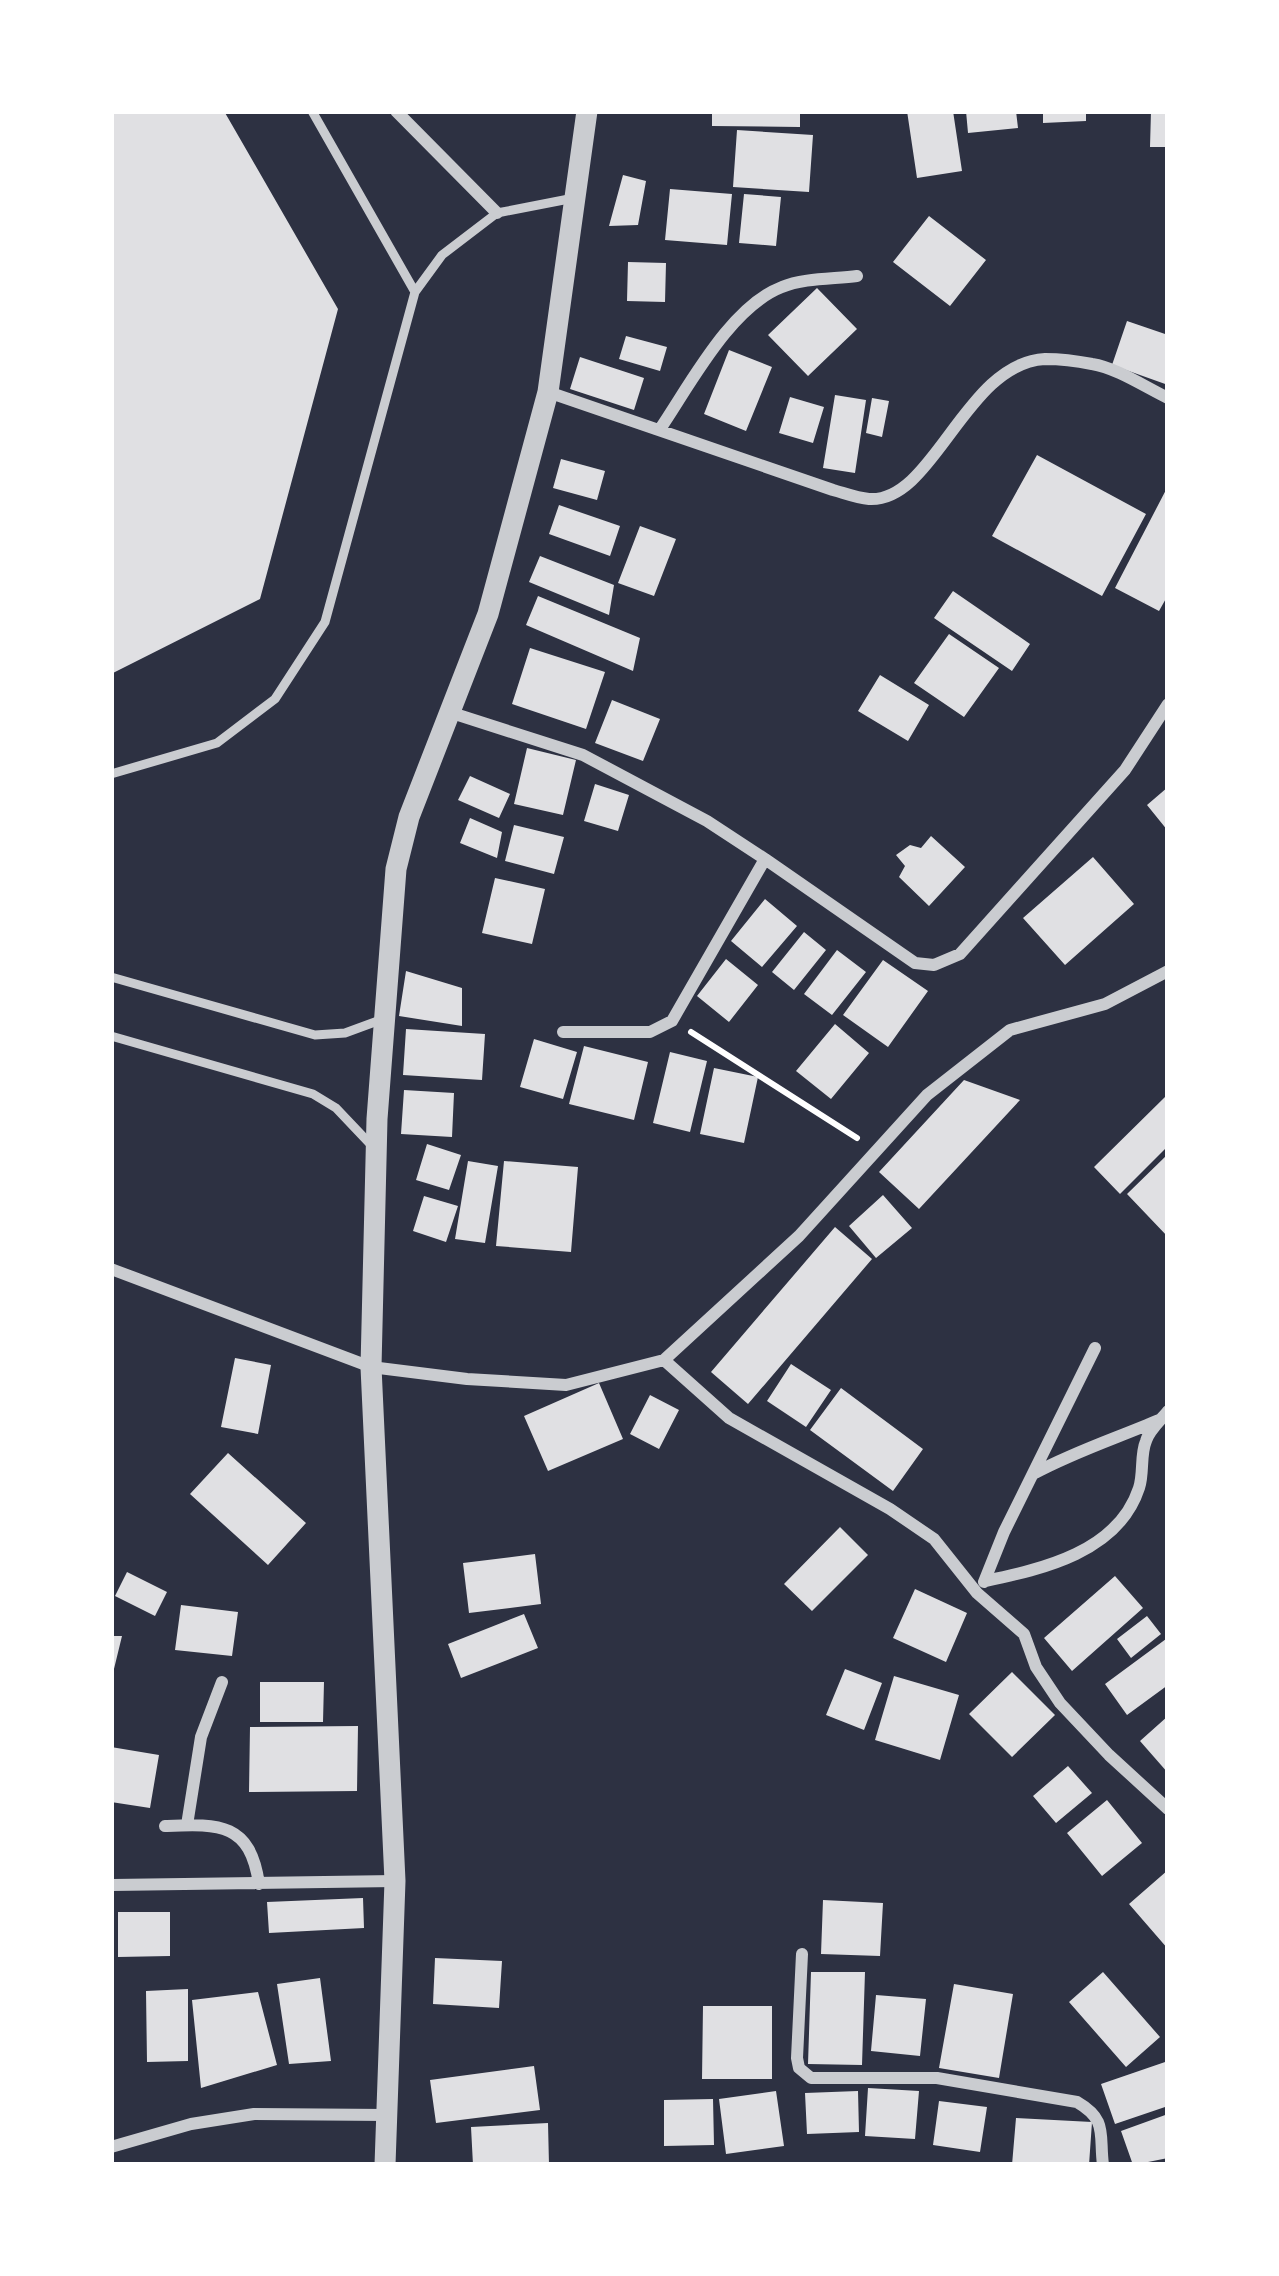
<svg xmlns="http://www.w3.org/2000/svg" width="1279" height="2276" font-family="Literata,serif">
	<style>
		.building { fill: #e0e0e3 }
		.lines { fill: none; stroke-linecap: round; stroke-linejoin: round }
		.path { stroke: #fff; stroke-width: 6 }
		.service { stroke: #caccd0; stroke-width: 9 }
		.minor { stroke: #caccd0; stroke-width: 12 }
		.tertiary { stroke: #caccd0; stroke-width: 21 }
	</style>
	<rect width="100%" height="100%" fill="#2d3142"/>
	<!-- building -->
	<path class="building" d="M111 111H224L338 309 260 599 111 674Z
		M712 111H800V127L712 126Z
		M907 111H953L962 171 917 178Z
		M966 111H1016L1018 128 968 133Z
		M1043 111H1086V121L1043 123Z
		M1151 111H1168V147H1150Z
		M737 130 813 135 809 192 733 187Z
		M623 175 646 181 638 225 609 226Z
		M670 189 732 194 727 245 665 240Z
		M744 194 781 197 776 246 739 243Z
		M929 216 986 260 950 306 893 262Z
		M628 262 666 263 665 302 627 301Z
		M817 288 857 329 808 376 768 335Z
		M1127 321 1168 335V385L1112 365Z
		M626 336 667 347 660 371 619 359Z
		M729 350 772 367 746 431 704 414Z
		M580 357 644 378 634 410 570 389Z
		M835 395 866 400 855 473 823 468Z
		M790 397 824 407 813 443 779 433Z
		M872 398 889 401 882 437 866 433Z
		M1037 455 1146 514 1102 596 992 536Z
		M561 459 605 471 597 500 553 488Z
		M1168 486V595L1159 611 1115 588Z
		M559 505 620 526 610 556 549 534Z
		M640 526 676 539 654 596 618 583Z
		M540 556 614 585 609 615 529 582Z
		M953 591 1030 644 1012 671 934 618Z
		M538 596 640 638 633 671 526 625Z
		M949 634 999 668 964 717 914 683Z
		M530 648 605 672 586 729 512 704Z
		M880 675 929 705 908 741 858 711Z
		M612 700 660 719 643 761 595 743Z
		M527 748 576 760 563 815 514 804Z
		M470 776 510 794 499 818 458 800Z
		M595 784 629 795 618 831 584 821Z
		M1168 787V831L1147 805Z
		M470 818 502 832 497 858 460 843Z
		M514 825 564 837 554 874 505 861Z
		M931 836 965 867 929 906 899 877 905 866 896 855 910 845 921 848Z
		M1093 857 1134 904 1065 965 1023 918Z
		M495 878 545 889 532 944 482 933Z
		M765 899 797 926 762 967 731 941Z
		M804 932 826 950 794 990 772 972Z
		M837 950 866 972 832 1015 804 994Z
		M726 959 758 985 729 1022 697 996Z
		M883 960 928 991 888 1047 843 1015Z
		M406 971 462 988V1026L399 1016Z
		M835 1024 869 1053 831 1099 796 1071Z
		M406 1029 485 1034 482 1080 403 1075Z
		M534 1039 577 1052 563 1099 520 1087Z
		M584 1046 648 1062 634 1120 569 1104Z
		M670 1052 707 1061 690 1132 653 1123Z
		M714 1068 758 1077 744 1143 700 1134Z
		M964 1080 1020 1100 919 1209 879 1172Z
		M404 1090 454 1093 452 1137 401 1134Z
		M1165 1097 1168 1146 1120 1194 1094 1167Z
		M427 1144 461 1155 449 1190 416 1180Z
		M1168 1154V1237L1127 1194Z
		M468 1161 498 1166 485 1243 455 1239Z
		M504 1161 578 1167 571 1252 496 1246Z
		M883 1195 912 1228 876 1258 849 1226Z
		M424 1196 458 1206 446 1242 413 1231Z
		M835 1227 872 1259 748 1404 711 1372Z
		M235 1358 271 1365 258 1434 221 1427Z
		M791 1364 831 1390 806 1427 767 1401Z
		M599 1383 623 1439 548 1471 524 1416Z
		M841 1388 923 1449 893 1491 810 1430Z
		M650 1395 679 1410 659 1449 630 1434Z
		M228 1453 306 1523 268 1565 190 1494Z
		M840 1527 868 1555 812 1611 784 1584Z
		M535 1554 541 1604 469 1613 463 1563Z
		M127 1572 167 1592 155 1616 115 1596Z
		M1115 1576 1143 1608 1072 1671 1044 1638Z
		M915 1589 967 1613 946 1662 893 1638Z
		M181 1605 238 1612 232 1656 175 1650Z
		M524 1614 538 1648 461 1678 448 1644Z
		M1147 1616 1161 1634 1131 1658 1117 1639Z
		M111 1636H122L113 1673H111Z
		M1166 1639 1168 1685 1127 1715 1105 1684Z
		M845 1669 882 1683 864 1730 826 1715Z
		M1012 1672 1055 1715 1012 1757 969 1714Z
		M894 1676 959 1695 940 1760 875 1740Z
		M260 1682H324L323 1722H260Z
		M1168 1716V1773L1140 1741Z
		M358 1726 357 1791 249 1792 250 1727Z
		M111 1747 159 1755 150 1808 111 1802Z
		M1068 1766 1092 1793 1056 1823 1033 1796Z
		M1107 1800 1142 1843 1102 1876 1067 1833Z
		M1168 1870V1949L1129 1904Z
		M363 1898 364 1928 269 1933 267 1902Z
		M823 1900 883 1903 880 1956 821 1954Z
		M118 1912H170V1956L118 1957Z
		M435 1958 502 1961 499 2008 433 2004Z
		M811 1972H865L862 2065 808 2064Z
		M1103 1972 1160 2037 1126 2067 1069 2002Z
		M320 1978 331 2061 289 2064 277 1984Z
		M954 1984 1013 1994 999 2078 939 2068Z
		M188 1989V2061L147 2062 146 1991Z
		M258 1992 277 2065 201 2088 192 2000Z
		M876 1995 926 1999 920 2056 871 2051Z
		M703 2006H772V2079H702Z
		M1168 2061V2106L1115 2124 1101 2084Z
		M534 2066 540 2110 436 2123 430 2080Z
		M868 2088 919 2091 915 2139 865 2136Z
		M776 2091 784 2146 726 2154 719 2099Z
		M858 2091 859 2132 807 2134 805 2093Z
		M713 2099 714 2145 664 2146V2100Z
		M939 2101 987 2107 980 2152 933 2145Z
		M1168 2114V2158L1133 2165 1121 2131Z
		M1016 2118 1092 2122 1089 2165H1012Z
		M548 2123 549 2165H473L471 2127Z"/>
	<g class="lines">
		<!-- path -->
		<path class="path" d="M691 1032 857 1138"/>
		<!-- service -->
		<path class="service" d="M312 111 415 292
			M111 774 217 743 275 699 325 622 415 292 442 255 497 213 574 198
			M111 977 315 1035 345 1033 383 1019
			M111 1036 313 1094 336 1108 373 1147"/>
		<!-- minor -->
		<path class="minor" d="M396 111 497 213
			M548 392 833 490C844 493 857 498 869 499 934 503 965 363 1045 359 1060 359 1077 361 1092 364 1117 368 1145 387 1168 398
			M660 429C690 385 730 307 782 287 803 278 834 279 857 276
			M452 713 583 755 707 821 765 859 672 1021 650 1032H563
			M765 859 915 963 934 965 960 954 1125 770 1168 704
			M111 1269 371 1367 467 1379 566 1385 664 1360 799 1236 927 1095 1010 1030 1105 1004 1168 971
			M664 1360 729 1418 890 1509 934 1539 977 1593 1024 1634 1036 1667 1060 1703 1109 1755 1168 1809
			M1035 1473C1076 1451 1117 1438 1159 1420
			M985 1581C1043 1569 1118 1552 1139 1488 1144 1473 1140 1455 1146 1441 1149 1430 1161 1420 1168 1411
			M984 1582 1004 1532 1095 1348
			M187 1825 201 1737 222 1682
			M165 1826C219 1824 250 1822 259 1884
			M112 1885 395 1881
			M802 1954 797 2058 799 2068 811 2078H937L1077 2102C1108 2120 1099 2134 1103 2165
			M111 2147 191 2124 254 2114 388 2115"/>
		<!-- tertiary -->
		<path class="tertiary" d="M385 2165 395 1881 371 1367 377 1119 396 869 409 817 488 614 548 392 587 111"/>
	</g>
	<!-- border -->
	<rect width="1279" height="2276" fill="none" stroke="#ffffff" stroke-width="228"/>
</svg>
